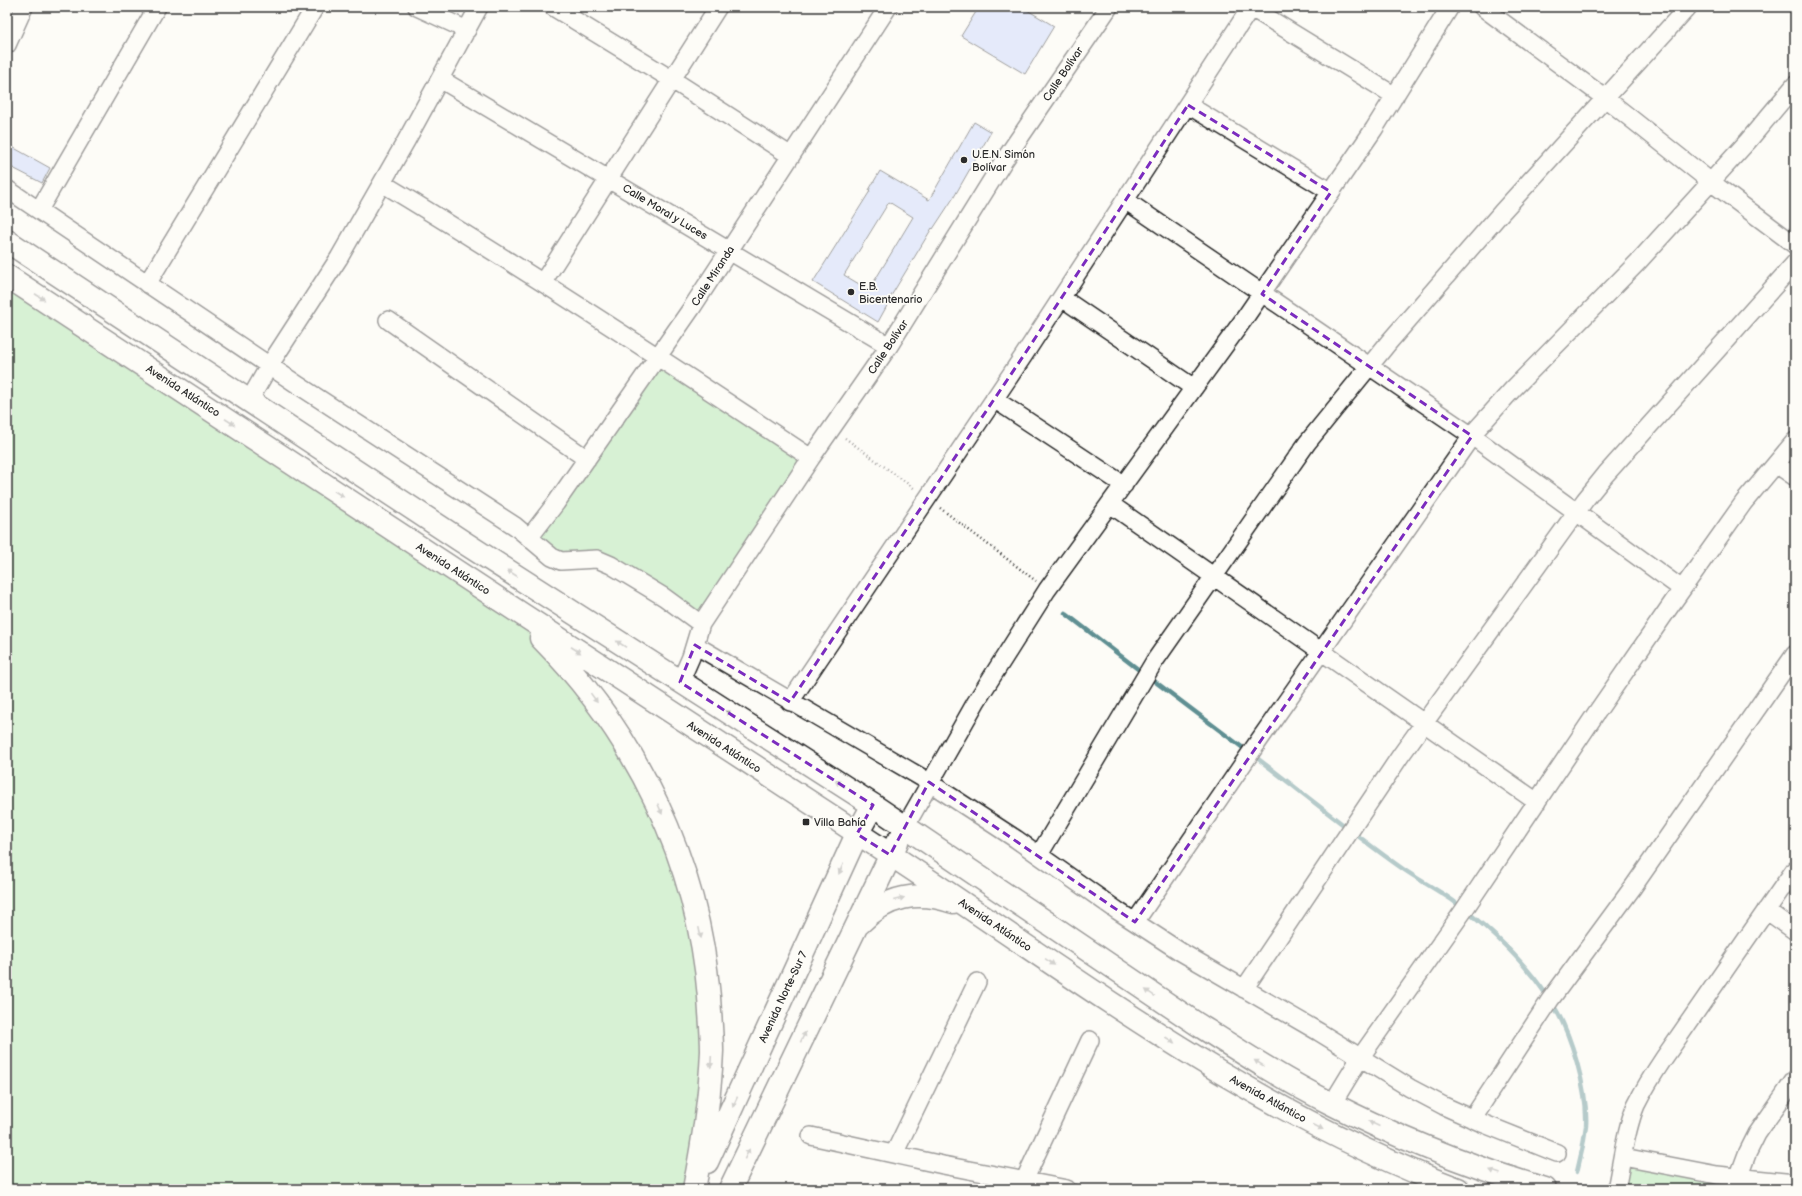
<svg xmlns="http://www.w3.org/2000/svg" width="1802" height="1196" font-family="'Balsamiq Sans',sans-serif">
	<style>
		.green { fill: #a9e4a9; stroke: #6a886a }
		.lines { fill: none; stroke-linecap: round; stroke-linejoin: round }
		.stream { stroke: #5e8f92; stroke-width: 4.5 }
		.building { fill: #c7d6fc; stroke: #2b2b2b; fill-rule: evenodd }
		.street-casing { stroke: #2b2b2b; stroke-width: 20 }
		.secondary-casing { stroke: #2b2b2b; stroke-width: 25 }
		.path { stroke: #2b2b2b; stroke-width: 2.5; stroke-dasharray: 1 3; stroke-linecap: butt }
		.street { stroke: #fdfcf7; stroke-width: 17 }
		.secondary { stroke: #fdfcf7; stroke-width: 22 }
		.oneway { fill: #9e9e9b }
		.marked { fill: none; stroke: #7b2cbf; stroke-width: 3; stroke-dasharray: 8 5; stroke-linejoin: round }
		.poi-dot { fill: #2b2b2b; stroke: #fdfcf7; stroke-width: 1.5 }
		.labels { text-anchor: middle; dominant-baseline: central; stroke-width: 3.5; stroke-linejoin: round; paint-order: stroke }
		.street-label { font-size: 11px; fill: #2b2b2b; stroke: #fdfcf7 }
		.poi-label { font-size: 11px; fill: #2b2b2b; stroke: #fdfcf7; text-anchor: start }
	</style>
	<rect width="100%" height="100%" fill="#fdfcf7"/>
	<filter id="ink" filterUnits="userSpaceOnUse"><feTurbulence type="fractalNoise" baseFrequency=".025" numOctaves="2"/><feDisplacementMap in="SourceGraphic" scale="8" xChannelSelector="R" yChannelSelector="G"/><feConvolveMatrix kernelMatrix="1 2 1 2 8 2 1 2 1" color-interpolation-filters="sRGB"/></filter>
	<g filter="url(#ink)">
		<!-- green -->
		<path class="green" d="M7 276 538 635 637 764 707 974 694 1189H7Z
			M658 356 811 458 701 624 611 565 570 561 529 538Z
			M1623 1157 1795 1189H1616Z"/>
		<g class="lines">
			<!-- stream -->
			<path class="stream" d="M1065 613 1143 673
				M1149 677 1247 751
				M1253 755C1303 793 1352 833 1403 869 1419 880 1436 889 1452 900 1487 926 1523 960 1548 997
				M1552 1003C1571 1032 1588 1091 1586 1126 1584 1142 1581 1157 1577 1172"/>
		</g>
		<!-- building -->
		<path class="building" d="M979 7H1022L1054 26 1025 74 961 36Z
			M974 122 991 132 954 197 933 229 932 228 888 301 889 302 878 322 813 282 870 191 869 190 880 171 929 200ZM889 202 913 217 869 290 844 275Z
			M7 144 50 168 42 183 7 165Z"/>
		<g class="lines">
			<defs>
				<path id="street" d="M417 7 467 30
					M553 7 671 79 791 156
					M1250 7 1395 96
					M1482 7 1605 98 1711 182 1795 245
					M7 45 24 7
					M440 79 889 346
					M1188 105 1331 192
					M382 183C528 271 670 364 811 458
					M7 189 298 385 515 526 552 557 561 561 597 559 611 565 664 597 701 624
					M1125 200 1472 436 1682 589
					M39 210 157 7
					M543 282 718 7
					M147 284 315 7
					M1062 298 1194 388
					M388 320 587 459
					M994 399 1124 485
					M249 401 269 366 339 258 406 141 479 7
					M1776 464 1795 477
					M1110 504 1537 802
					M529 538 556 503 691 309 888 7
					M695 645 924 779 1016 839 1118 911 1181 952 1319 1032 1410 1088 1444 1106 1482 1123 1557 1153
					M680 682 691 657 701 624 811 458 889 346 1003 162 1109 7
					M790 702 1024 355 1251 7
					M905 827 976 702 1047 590 1244 319 1374 129 1450 7
					M1039 855 1154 662 1307 443 1389 342 1501 213 1688 7
					M1766 910 1795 931
					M1135 922 1260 739 1476 430 1513 389 1638 262 1748 141 1795 85
					M1244 989 1401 755 1585 500 1606 474 1795 263
					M1332 1104 1360 1058 1464 910 1597 712 1673 602 1744 502 1795 441
					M1472 1119 1550 1000 1633 887 1795 654
					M811 1136 943 1165 1067 1189
					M894 1154 977 982
					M1623 1157 1717 1175 1795 1183
					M1023 1189 1024 1181 1090 1040
					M1616 1189C1622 1162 1625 1131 1636 1105 1644 1089 1654 1073 1664 1058L1795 869
					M1734 1189 1747 1154 1757 1134 1795 1079"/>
				<path id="secondary" d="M7 241 460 540 873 805 1197 1024C1241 1052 1284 1080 1330 1103 1398 1138 1472 1167 1545 1189
					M7 276C171 383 333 491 497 598 629 685 762 770 894 857 1076 977 1252 1112 1458 1189
					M541 638C636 734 698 861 709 997 710 1015 712 1033 712 1051 710 1098 703 1143 694 1189
					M860 923C887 896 917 890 953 902
					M707 1162 857 834 873 805
					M730 1189 897 842"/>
			</defs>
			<!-- street casing -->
			<use href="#street" class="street-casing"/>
			<!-- secondary casing -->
			<use href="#secondary" class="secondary-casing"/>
			<!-- path -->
			<path class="path" d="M845 438 915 489
				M940 508 1036 581"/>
			<!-- street -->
			<use href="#street" class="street"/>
			<!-- secondary -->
			<use href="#secondary" class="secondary"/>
		</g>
		<!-- one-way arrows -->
		<defs><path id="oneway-solid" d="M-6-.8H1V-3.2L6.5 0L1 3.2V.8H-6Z"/></defs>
		<g class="oneway">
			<use href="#oneway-solid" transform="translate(40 297) rotate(33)"/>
			<use href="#oneway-solid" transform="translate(230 422) rotate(33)"/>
			<use href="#oneway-solid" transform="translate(339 494) rotate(33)"/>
			<use href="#oneway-solid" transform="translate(512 573) rotate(-147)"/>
			<use href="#oneway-solid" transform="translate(621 644) rotate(-147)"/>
			<use href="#oneway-solid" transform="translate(576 650) rotate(33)"/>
			<use href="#oneway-solid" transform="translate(594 698) rotate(54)"/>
			<use href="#oneway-solid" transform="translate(730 714) rotate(-147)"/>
			<use href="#oneway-solid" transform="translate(840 784) rotate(-147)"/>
			<use href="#oneway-solid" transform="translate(660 809) rotate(67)"/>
			<use href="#oneway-solid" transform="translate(841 869) rotate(114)"/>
			<use href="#oneway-solid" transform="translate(899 899) rotate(-15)"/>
			<use href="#oneway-solid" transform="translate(700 933) rotate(78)"/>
			<use href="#oneway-solid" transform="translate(1050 962) rotate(34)"/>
			<use href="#oneway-solid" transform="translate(1150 993) rotate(-146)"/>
			<use href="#oneway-solid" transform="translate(803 1037) rotate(-64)"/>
			<use href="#oneway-solid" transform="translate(1170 1040) rotate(33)"/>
			<use href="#oneway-solid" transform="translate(711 1062) rotate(93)"/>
			<use href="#oneway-solid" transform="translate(1259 1063) rotate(-149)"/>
			<use href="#oneway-solid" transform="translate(735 1102) rotate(115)"/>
			<use href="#oneway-solid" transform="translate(1374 1124) rotate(-156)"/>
			<use href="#oneway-solid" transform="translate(1318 1127) rotate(27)"/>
			<use href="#oneway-solid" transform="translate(747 1154) rotate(-64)"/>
			<use href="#oneway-solid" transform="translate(1495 1172) rotate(-160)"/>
		</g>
	</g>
	<!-- marked area -->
	<path d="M0 0H1802V1196H0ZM1188 105 1331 192 1262 294 1472 436 1135 922 929 782 890 855 857 834 873 805 680 682 695 645 790 702 1024 355Z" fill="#fdfcf7" fill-opacity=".55" fill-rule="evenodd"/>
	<path class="marked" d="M1188 105 1331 192 1262 294 1472 436 1135 922 929 782 890 855 857 834 873 805 680 682 695 645 790 702 1024 355Z"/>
	<!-- markers -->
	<g class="poi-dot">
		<circle cx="964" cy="160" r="4"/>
		<circle cx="851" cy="292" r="4"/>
		<rect x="802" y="818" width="8" height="8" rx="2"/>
	</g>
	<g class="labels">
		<!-- street labels -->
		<g class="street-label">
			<text transform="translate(1063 74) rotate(-56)">Calle Bolívar</text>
			<text transform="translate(665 212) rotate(31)">Calle Moral y Luces</text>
			<text transform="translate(713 276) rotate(-57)">Calle Miranda</text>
			<text transform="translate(888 347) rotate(-56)">Calle Bolívar</text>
			<text transform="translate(183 391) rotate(33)">Avenida Atlántico</text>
			<text transform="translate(453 569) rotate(33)">Avenida Atlántico</text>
			<text transform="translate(724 747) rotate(33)">Avenida Atlántico</text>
			<text transform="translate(995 925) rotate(34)">Avenida Atlántico</text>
			<text transform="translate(783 997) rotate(-65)">Avenida Norte-Sur 7</text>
			<text transform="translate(1268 1099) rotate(29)">Avenida Atlántico</text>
		</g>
		<!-- poi labels -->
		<g class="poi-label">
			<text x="972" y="154">U.E.N. Simón<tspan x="972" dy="13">Bolívar</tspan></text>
			<text x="859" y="286">E.B.<tspan x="859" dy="13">Bicentenario</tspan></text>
			<text x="814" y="822">Villa Bahía</text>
		</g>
	</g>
	<!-- margin -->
	<rect width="1802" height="1196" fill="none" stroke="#fdfcf7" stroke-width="24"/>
	<rect x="12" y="12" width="1778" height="1172" fill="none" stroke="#2b2b2b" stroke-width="1.5" filter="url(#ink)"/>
</svg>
